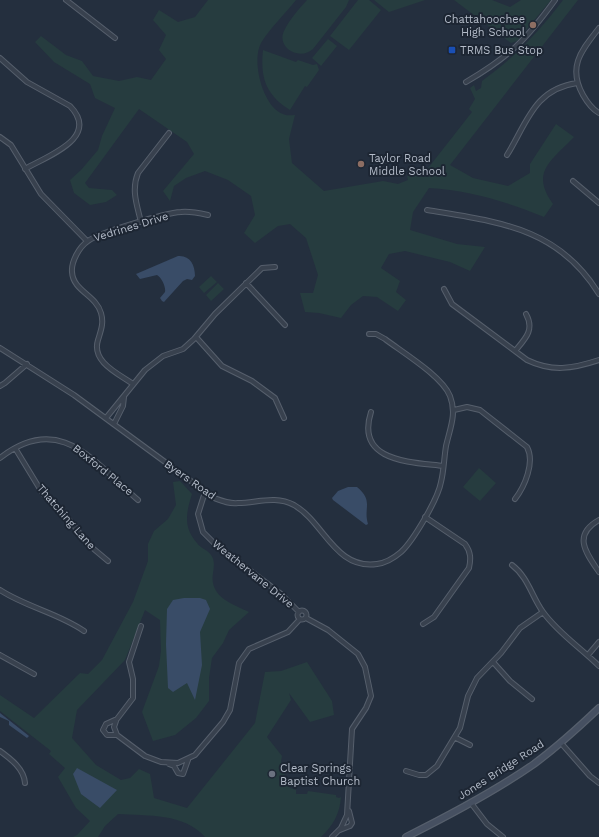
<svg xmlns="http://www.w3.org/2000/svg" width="599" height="837" font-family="'Work Sans',sans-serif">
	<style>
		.green { fill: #263c3f }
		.water { fill: #394c67 }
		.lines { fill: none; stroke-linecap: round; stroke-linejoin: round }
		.minor-casing { stroke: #565f6c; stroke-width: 6 }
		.secondary-casing { stroke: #565f6c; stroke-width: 8 }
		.minor { stroke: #38414e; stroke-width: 4 }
		.secondary { stroke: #465061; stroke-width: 5.5 }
		.education-dot { fill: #8d6e63; stroke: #1d2633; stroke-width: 1.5 }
		.transit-dot { fill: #1a4fb4; stroke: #1d2633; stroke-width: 1.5 }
		.worship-dot { fill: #6b7280; stroke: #1d2633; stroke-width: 1.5 }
		.labels { text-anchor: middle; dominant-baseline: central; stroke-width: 4; stroke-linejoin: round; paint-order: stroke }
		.poi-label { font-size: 11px; fill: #b4bcc9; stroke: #1d2633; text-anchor: start }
		.street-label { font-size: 11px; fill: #b4bcc9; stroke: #1d2633 }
	</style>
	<rect width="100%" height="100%" fill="#242f3e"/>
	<!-- green -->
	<path class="green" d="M208 0H296C285 14 270 28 261 43 251 61 263 107 283 114 286 116 292 115 295 115L289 139 292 163 324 191 383 181 398 184 408 180 407 176 416 175 421 170 425 172 472 112 469 109 475 99 470 88 474 85 476 91 481 88 482 81C516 56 538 33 563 0H578L450 165 473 178 508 186 530 173V164L556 124 574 137C551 161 530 172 553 204L544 217C507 202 469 190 429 188L413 212 410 230 457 244 485 247 470 271 450 262 405 251 389 254 381 268 400 281 396 292 406 300 398 311 377 297 363 296 351 305 341 318 319 313 305 312 300 293H313L318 275 306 238 290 224 278 226 255 243 244 233 255 215 251 196 228 180 205 171 186 178 174 186 170 201 163 191 194 154 187 142 139 109 85 183 89 188 112 190 117 195 106 202 90 205 74 193 70 180 81 170 98 150 102 136 115 108 95 98 90 84 54 62 35 42 41 36 66 55 82 61 93 76 119 81 137 77 151 80 166 59 159 50 166 35 153 20 159 10 178 22 195 17Z
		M307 0H349L346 7 313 49C300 61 276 48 284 31 289 20 299 9 307 0Z
		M358 0H369L381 10 349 50 330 36Z
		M374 0H425L389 12Z
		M454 0H492L510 7 521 0H551L517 41 511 43Z
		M328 39 337 46 321 66 312 58Z
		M263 50 296 62 298 60 313 65 317 64 319 70 307 87 305 86 290 110C266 95 260 78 263 50Z
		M211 276 217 282 204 293 199 287Z
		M218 283 224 289 211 301 206 295Z
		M479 468 496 483 480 501 463 487Z
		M180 481 192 494C186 513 183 527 197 543 200 548 208 550 211 555 215 560 214 567 213 573 209 597 232 604 249 612L229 630 223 643 212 658 209 678V701L196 718 175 735 153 741 142 712 159 666 161 651 160 620 145 610 125 660 77 710 72 738 96 765 121 780 130 778 139 769 150 774 154 798 187 808 255 723 265 672 281 671 307 662 332 701 334 715 310 722 289 693 291 700 267 737 282 756 281 761 288 786 290 788 296 790V794H307L308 791 336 795V797L339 798 341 797C340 813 333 826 321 837H205C184 813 148 816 118 814L105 826 98 837H73L77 835 90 821 76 808 58 777 65 768 49 754 51 751 0 711V695L34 718 80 673 88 674 102 660 133 602 148 561V544L154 531 168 519 176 505 173 482Z"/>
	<!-- water -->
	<path class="water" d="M178 256C190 255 195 265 195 276L192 280 187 279 183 281 164 302 162 301 160 298 165 292C166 287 162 278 157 275L140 279 136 274Z
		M348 487H357C374 501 363 508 368 524L366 525 333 500 332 498 338 491Z
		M184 598H200L206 600 210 609 200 632 202 665 195 700 187 683 173 692 168 688 166 644 167 609 173 600Z
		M0 713 29 736 27 738 9 725V721L0 717Z
		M77 768 117 790 100 808 81 794 73 774Z"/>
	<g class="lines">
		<defs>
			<path id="minor" d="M66 0 115 38
				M599 28C582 50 567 66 583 95 587 102 592 109 599 113
				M0 58 27 82 70 106C101 138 47 156 25 169
				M466 82C509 57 526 40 555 0
				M0 137 11 145 41 194 87 241
				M507 155C527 123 534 89 577 83
				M573 181 599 203
				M427 210C498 222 558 227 599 294
				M141 222C137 205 131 190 138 173L169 133
				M246 283 285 325
				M444 289 452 304 527 360C552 372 572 369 599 360
				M196 337 222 366 252 381 275 398 284 418
				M0 348 74 395 214 498C222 501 229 504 238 503 257 503 275 495 294 505 324 522 335 570 377 564 385 563 394 558 401 552 413 541 438 499 441 482 444 470 444 458 446 446 450 428 457 414 450 396 442 376 402 352 385 339L376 334H369
				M515 351C525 339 535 330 526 314
				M133 384C119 374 91 362 98 340 101 330 104 323 101 313 96 295 73 291 72 272 71 262 79 247 88 241 100 232 165 213 181 212 190 211 199 213 208 215
				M0 386 5 383 27 364
				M454 410 467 407 480 410 527 447C535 462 525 486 515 499
				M371 412C355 462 411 462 443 466
				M106 418 145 370 163 356 183 349 194 339 215 314 262 268 275 267
				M114 424 123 406 124 397
				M15 448 43 494 67 517 89 545 108 561
				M0 458C60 411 94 462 138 500
				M205 492 198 514 203 532 215 544 281 594 299 612
				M599 520C572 535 586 553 599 572
				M512 565C528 577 532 597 543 612 558 633 581 648 599 666
				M0 590C26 607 58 613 84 631
				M297.5 615a4.5 4.5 0 1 1 9 0a4.5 4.5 0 1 1-9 0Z
				M306 618 328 630 358 654 365 667 371 696 366 708 352 729 347 815 341 828 332 837
				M423 624 434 617 469 568C471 559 471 552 465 544L425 517
				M141 626 129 662 133 679V698L117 719 106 724 103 730 107 735H117L145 756 161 762 178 763 195 755 223 722 230 710 239 663 249 649 288 632 300 619
				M0 655 34 674
				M588 655 599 642
				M493 662 510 681 532 699
				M116 721 114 727 117 735
				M456 738 470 745
				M561 743 590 776 599 783
				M0 751C11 759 24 769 25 783
				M169 764 174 766 178 773 183 774 188 760
				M406 771 419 775H426L437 766 460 728 468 696 477 678 501 653 520 628 543 612
				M471 803 487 824 503 837
				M340 830 350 826 352 823 349 811"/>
			<path id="secondary" d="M406 837C450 815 494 792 534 764 557 747 578 728 599 708"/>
		</defs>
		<!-- minor casing -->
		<use href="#minor" class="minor-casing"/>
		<!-- secondary casing -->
		<use href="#secondary" class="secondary-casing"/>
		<!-- minor -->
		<use href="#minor" class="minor"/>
		<!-- secondary -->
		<use href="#secondary" class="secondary"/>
	</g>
	<!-- markers -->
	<g class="education-dot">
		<circle cx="533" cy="25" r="4"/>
		<circle cx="361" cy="164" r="4"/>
	</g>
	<rect class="transit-dot" x="448" y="46" width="8" height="8" rx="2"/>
	<circle class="worship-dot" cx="272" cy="774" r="4"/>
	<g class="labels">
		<!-- poi labels -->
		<g class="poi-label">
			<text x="525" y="19" text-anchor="end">Chattahoochee<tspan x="525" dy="13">High School</tspan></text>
			<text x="460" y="50">TRMS Bus Stop</text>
			<text x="369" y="158">Taylor Road<tspan x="369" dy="13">Middle School</tspan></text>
			<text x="280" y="768">Clear Springs<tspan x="280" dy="13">Baptist Church</tspan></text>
		</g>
		<!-- street labels -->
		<g class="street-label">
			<text transform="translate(131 227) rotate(-17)">Vedrines Drive</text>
			<text transform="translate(103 470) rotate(39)">Boxford Place</text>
			<text transform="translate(190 480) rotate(35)">Byers Road</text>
			<text transform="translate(66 517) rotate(49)">Thatching Lane</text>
			<text transform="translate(253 574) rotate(39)">Weathervane Drive</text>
			<text transform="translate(501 770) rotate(-33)">Jones Bridge Road</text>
		</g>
	</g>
</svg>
